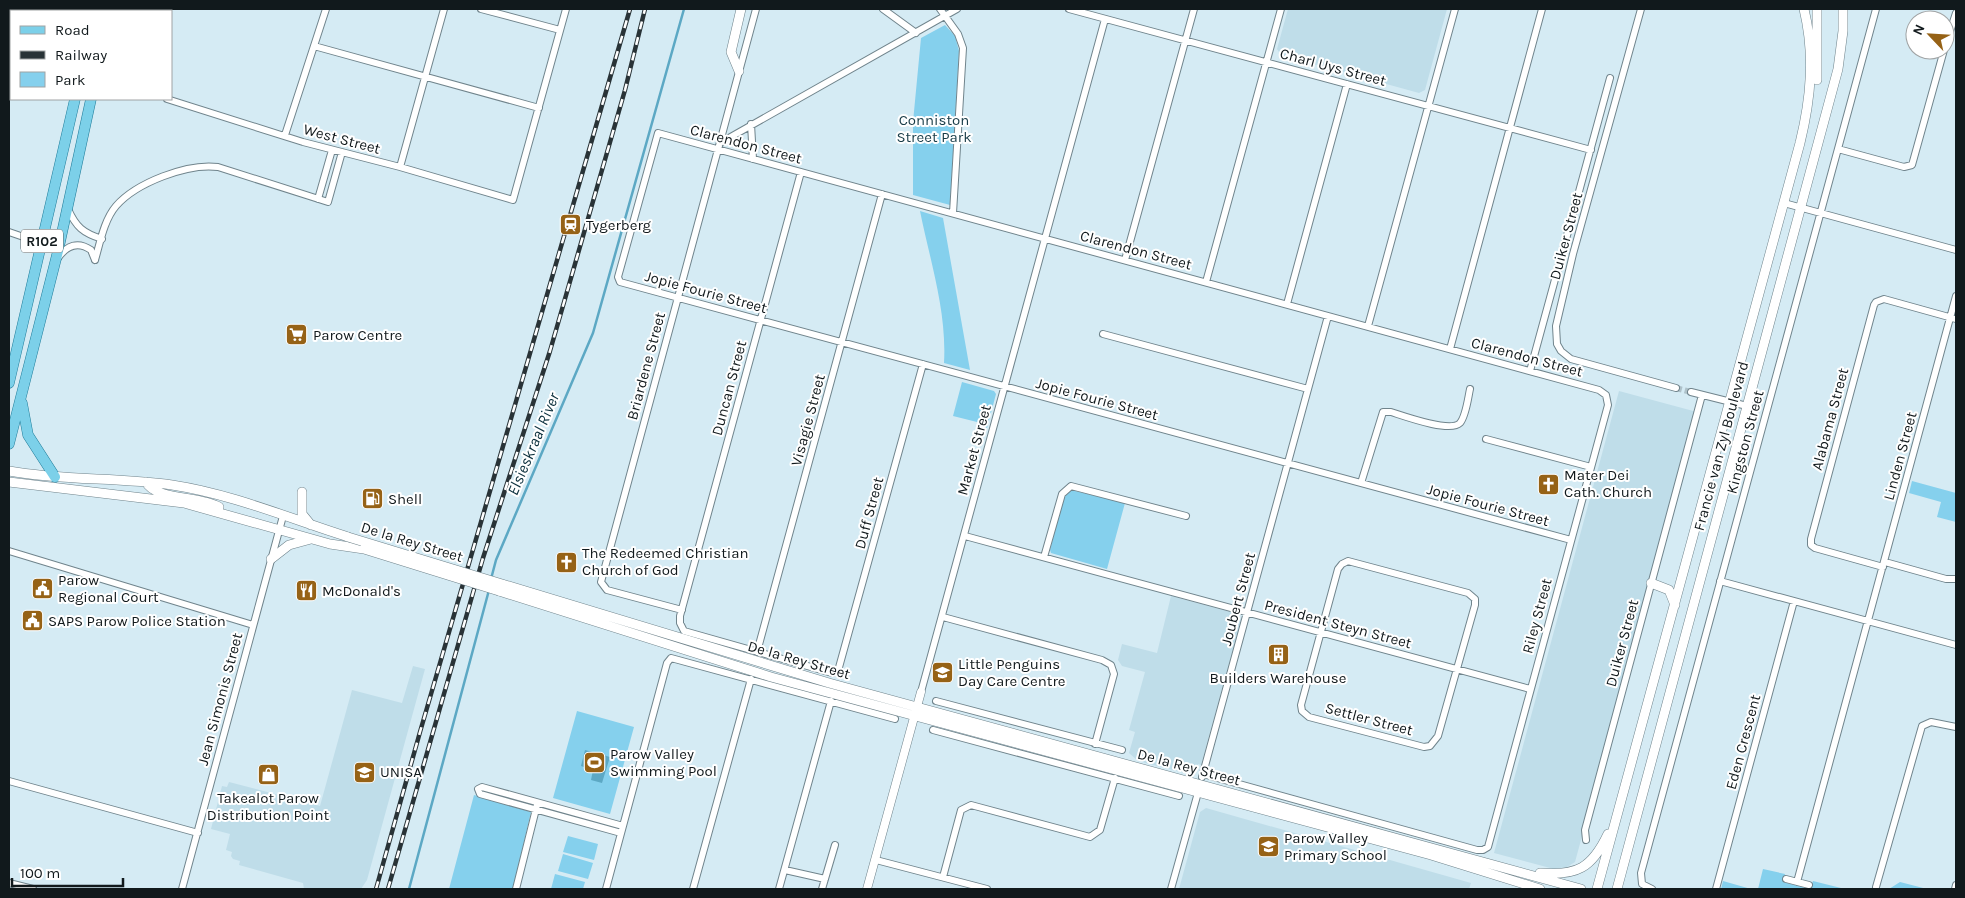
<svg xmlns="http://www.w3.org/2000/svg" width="1965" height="898" font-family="Karla,sans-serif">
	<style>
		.built { fill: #bfdde9 }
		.green { fill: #85d0ed }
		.water { fill: #5ca8c4 }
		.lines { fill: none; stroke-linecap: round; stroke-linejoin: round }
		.stream { stroke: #5ca8c4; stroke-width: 2.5 }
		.minor-tunnel { stroke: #aec1c9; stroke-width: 6; stroke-dasharray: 6 3; stroke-linecap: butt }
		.minor-casing { stroke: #70848c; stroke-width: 8 }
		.tertiary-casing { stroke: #70848c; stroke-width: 9 }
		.secondary-casing { stroke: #70848c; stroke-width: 10 }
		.primary-casing { stroke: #1e7b98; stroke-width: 11 }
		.minor { stroke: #fff; stroke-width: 6 }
		.tertiary { stroke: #fff; stroke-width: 8 }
		.secondary { stroke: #fff; stroke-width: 9 }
		.primary { stroke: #7cd0e9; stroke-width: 10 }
		.rail-casing { stroke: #293337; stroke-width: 4.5 }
		.rail { stroke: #fff; stroke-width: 2.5; stroke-dasharray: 8; stroke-linecap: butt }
		.secondary-bridge-casing { stroke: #70848c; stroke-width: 10; stroke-linecap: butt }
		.secondary-bridge { stroke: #fff; stroke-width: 9 }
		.labels { text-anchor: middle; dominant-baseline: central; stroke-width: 4; stroke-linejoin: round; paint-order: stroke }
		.shield { fill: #fff; stroke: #585e60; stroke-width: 1 }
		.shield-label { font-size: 14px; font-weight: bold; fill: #11191c }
		.street-label { font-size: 15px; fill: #11191c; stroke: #fff }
		.park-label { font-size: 15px; fill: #173b47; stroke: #fff }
		.poi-label { font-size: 15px; fill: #11191c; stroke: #fff; text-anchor: start }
		.water-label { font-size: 16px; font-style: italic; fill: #0b303d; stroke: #fff }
	</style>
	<rect width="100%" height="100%" fill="#d5ebf4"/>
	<!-- built -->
	<path class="built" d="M1288 9H1447L1425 90 1419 93 1281 55 1277 49Z
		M1619 391 1697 412 1575 862 1567 867 1554 869 1494 853Z
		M1171 596 1238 614 1241 620 1201 765 1198 764 1195 770 1188 774 1138 761 1129 753 1135 732 1129 730 1145 672 1122 666 1118 660 1122 644 1157 653Z
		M413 666 425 669 367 880 361 889H304L303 883 239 865 240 861 233 859 231 856 232 852 226 850 230 834 211 829 222 786 227 787 229 782 320 806 352 690 402 703Z
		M1206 808 1471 883 1469 889H1179L1200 812Z"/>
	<!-- green -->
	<path class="green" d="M945 25 955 36 959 51 950 205 913 195V122L921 38Z
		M920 211 943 218 970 370 944 363C947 311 930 261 920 211Z
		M962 382 994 391 996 394 987 428 981 423 953 416Z
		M1912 481 1956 493V522L1937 517 1941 502 1909 493Z
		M1071 490 1125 503 1107 569 1051 553 1050 550 1064 496Z
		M577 711 634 727 610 814 553 798Z
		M474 795 531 812 513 889H449Z
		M568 836 598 844 594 860 563 852Z
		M563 854 593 863 588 879 558 871Z
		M1763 869 1785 874 1783 882 1810 889 1813 881 1845 889H1758Z
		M555 874 585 882 583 889H551Z
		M1723 881 1751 889H1721Z
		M1900 882 1927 889H1889Z"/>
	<!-- water -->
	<path class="water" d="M585 750 610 757 602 783 591 780 593 770 581 766Z"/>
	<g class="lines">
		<!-- stream -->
		<path class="stream" d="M491 579 496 560 593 333 684 9
			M409 889 489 590"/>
		<!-- minor-tunnel -->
		<path class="minor-tunnel" d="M1676 388 1691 392"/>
		<defs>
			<path id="minor" d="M481 9 560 30
				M883 9 916 33
				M940 9 958 34 963 48 953 213
				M1069 9 1591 150
				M1641 9 1573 254 1556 326 1557 344 1561 351 1571 359 1676 388
				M13 11V9
				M9 28 11 18
				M9 35 11 36
				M314 46 539 108
				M1945 47 1956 13
				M167 99 303 142 400 167 513 200 566 9
				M751 124 753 159
				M285 135 326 9
				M720 143 957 9
				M1838 149 1904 167 1912 165 1944 50
				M400 167 444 9
				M801 172 680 616V623L684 631 832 673 838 671 923 364
				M318 199 332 150
				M1784 203 1956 250
				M68 209C76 227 83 233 102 239
				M9 232 41 243
				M58 258C67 245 78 241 91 250L95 260
				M95 260C100 243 104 220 116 206 136 183 187 163 218 167L328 202 342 152
				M1125 260 1194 9
				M1206 282 1281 9
				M1287 304 1347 84
				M1368 326 1455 9
				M1103 334 1308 389
				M1450 349 1542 9
				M1530 371 1610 78
				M1691 392 1747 406
				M1486 439 1591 467
				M1361 483 1383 412H1391C1404 416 1450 433 1460 423 1466 416 1468 398 1470 389
				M965 536 1530 689
				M9 551 253 625
				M1044 557 1062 494 1071 486 1186 516
				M1348 561 1468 593 1475 599V605L1438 736 1430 746 1424 747 1309 717 1302 711 1301 705 1338 569 1342 564Z
				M1885 562 1946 579H1956
				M1883 567 1815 548 1811 545V539L1874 305 1876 302 1884 299 1956 319
				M1720 581 1956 645
				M682 610 607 590 601 582 756 9
				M943 617 1102 660 1111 665 1114 674 1095 744
				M757 652 882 194
				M921 692 1105 19
				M936 701 1122 750
				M933 730 1179 796
				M1203 774 1477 850H1483L1488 847 1608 405 1606 395 1599 390 658 133 618 277 620 282 1571 540
				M1202 777 1328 316
				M9 781 198 833
				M621 833 480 794 478 789 482 787 623 826
				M1586 840 1585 830 1702 395
				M876 860 987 889
				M785 870 825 879
				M943 877 961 810 971 805 1090 837 1100 830 1115 778
				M1786 879 1809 885
				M1797 882 1956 296
				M9 883 33 889
				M1876 887 1922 726 1931 722 1956 727
				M182 889 283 516
				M516 889 537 805
				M606 889 667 663 671 658 895 719
				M693 889 751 679
				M779 889 831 701
				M822 889 835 845
				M1171 889 1199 789
				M1652 889 1642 884 1641 873 1876 9
				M1716 889 1794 601
				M1955 889 1956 885"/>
			<path id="tertiary" d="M867 889 921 692"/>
			<path id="secondary" d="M739 71 731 52 741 9
				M1817 80V9
				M9 471C63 481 118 477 172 485 232 494 291 519 348 537
				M9 482 184 503 330 544 364 549
				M146 482C155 500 200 496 219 507
				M302 492V514L311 525
				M271 559 289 545 311 539
				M1651 583 1669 590 1675 605
				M502 584 829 683 1581 889
				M499 591 771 677 1431 855 1540 889
				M1540 873C1577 876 1592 868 1608 834
				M1597 889 1800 143C1811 98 1815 55 1804 9
				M1617 889 1838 69 1843 31V9"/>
			<path id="primary" d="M94 11 95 9
				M109 11 110 9
				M9 383 75 99
				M22 403 28 435 55 477
				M9 444 58 251 91 99"/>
		</defs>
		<!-- minor casing -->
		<use href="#minor" class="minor-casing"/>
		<!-- tertiary casing -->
		<use href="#tertiary" class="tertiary-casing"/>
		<!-- secondary casing -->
		<use href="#secondary" class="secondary-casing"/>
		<!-- primary casing -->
		<use href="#primary" class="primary-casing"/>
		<!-- minor -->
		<use href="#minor" class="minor"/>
		<!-- tertiary -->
		<use href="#tertiary" class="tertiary"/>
		<!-- secondary -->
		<use href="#secondary" class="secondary"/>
		<!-- primary -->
		<use href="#primary" class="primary"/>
		<defs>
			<path id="rail" d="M376 889 420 732 630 9
				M388 889 483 558 550 351 625 90 645 9"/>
		</defs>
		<!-- rail casing -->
		<use href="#rail" class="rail-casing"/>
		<!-- rail -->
		<use href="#rail" class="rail"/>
		<defs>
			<path id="secondary-bridge" d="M348 537 502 584
				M364 549 499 591"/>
		</defs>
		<!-- secondary-bridge casing -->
		<use href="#secondary-bridge" class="secondary-bridge-casing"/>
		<!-- secondary-bridge -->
		<use href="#secondary-bridge" class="secondary-bridge"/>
	</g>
	<!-- icons -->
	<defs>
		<symbol id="station-square" viewBox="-11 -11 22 22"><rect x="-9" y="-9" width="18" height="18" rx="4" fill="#966216" stroke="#fff"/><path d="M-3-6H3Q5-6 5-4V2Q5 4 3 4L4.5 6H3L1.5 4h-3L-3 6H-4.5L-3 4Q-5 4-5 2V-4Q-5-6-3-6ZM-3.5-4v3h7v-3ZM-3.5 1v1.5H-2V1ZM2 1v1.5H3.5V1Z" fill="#fff"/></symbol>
		<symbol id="supermarket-square" viewBox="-11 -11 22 22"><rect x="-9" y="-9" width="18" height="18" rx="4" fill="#966216" stroke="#fff"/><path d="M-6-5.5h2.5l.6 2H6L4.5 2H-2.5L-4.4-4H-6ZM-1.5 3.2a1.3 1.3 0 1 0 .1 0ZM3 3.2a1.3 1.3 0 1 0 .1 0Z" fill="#fff"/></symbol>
		<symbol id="church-square" viewBox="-11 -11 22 22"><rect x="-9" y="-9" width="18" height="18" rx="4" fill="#966216" stroke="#fff"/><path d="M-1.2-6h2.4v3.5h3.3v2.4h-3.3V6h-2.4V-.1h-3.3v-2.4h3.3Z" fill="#fff"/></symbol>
		<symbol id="fuel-square" viewBox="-11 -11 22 22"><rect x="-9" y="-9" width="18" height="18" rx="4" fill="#966216" stroke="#fff"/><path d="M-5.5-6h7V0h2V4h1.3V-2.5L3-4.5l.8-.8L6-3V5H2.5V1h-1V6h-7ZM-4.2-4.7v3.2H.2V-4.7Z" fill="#fff"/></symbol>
		<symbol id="civic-square" viewBox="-11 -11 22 22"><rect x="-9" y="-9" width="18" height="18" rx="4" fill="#966216" stroke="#fff"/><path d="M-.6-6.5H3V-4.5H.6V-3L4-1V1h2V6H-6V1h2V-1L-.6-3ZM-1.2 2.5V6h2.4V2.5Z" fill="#fff"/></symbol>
		<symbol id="restaurant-square" viewBox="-11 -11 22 22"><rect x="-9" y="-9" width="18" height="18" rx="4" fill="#966216" stroke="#fff"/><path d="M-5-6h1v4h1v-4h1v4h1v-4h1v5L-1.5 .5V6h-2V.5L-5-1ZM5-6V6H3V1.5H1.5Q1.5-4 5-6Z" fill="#fff"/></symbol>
		<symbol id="building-square" viewBox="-11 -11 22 22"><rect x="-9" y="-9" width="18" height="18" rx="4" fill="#966216" stroke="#fff"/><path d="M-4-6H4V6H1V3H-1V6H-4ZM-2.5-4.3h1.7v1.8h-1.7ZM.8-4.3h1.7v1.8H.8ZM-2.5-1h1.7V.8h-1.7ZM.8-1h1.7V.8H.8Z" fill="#fff"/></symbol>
		<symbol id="school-square" viewBox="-11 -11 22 22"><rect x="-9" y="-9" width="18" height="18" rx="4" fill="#966216" stroke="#fff"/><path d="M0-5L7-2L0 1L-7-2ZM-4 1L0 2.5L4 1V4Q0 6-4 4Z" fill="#fff"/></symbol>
		<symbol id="stadium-square" viewBox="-11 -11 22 22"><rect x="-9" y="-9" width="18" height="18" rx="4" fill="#966216" stroke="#fff"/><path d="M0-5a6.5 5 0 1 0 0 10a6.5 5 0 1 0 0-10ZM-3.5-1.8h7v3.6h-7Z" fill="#fff"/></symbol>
		<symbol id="university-square" viewBox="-11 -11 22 22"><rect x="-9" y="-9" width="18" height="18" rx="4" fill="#966216" stroke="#fff"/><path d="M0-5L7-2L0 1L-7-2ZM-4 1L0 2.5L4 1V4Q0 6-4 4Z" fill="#fff"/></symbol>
		<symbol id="shop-square" viewBox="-11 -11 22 22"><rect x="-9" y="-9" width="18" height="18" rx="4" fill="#966216" stroke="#fff"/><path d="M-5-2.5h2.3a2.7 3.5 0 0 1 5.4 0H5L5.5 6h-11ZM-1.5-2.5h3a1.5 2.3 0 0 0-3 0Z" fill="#fff"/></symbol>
	</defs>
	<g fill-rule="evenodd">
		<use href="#station-square" x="558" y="212" width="25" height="25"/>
		<use href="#supermarket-square" x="284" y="322" width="25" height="25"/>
		<use href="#church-square" x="1536" y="472" width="25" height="25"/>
		<use href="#fuel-square" x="360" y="486" width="25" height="25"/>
		<use href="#church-square" x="554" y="550" width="25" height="25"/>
		<use href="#civic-square" x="30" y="576" width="25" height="25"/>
		<use href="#restaurant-square" x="294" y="578" width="25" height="25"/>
		<use href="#civic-square" x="20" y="608" width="25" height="25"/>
		<use href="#building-square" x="1266" y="642" width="25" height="25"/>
		<use href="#school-square" x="930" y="660" width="25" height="25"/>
		<use href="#stadium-square" x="582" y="750" width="25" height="25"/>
		<use href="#university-square" x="352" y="760" width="25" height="25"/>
		<use href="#shop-square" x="256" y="762" width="25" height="25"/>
		<use href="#school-square" x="1256" y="834" width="25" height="25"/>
	</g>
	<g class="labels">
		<!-- shield labels -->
		<rect class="shield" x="21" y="229.5" width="42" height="23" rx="4"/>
		<g class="shield-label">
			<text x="42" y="241">R102</text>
		</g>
		<!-- street labels -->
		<g class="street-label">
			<text transform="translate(1333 67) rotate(15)">Charl Uys Street</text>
			<text transform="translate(342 139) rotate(15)">West Street</text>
			<text transform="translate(746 144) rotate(15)">Clarendon Street</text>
			<text transform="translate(1566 236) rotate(-75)">Duiker Street</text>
			<text transform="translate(1136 250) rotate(15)">Clarendon Street</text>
			<text transform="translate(706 292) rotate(15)">Jopie Fourie Street</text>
			<text transform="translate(1527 357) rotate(15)">Clarendon Street</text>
			<text transform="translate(646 366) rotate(-75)">Briardene Street</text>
			<text transform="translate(729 388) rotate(-75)">Duncan Street</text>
			<text transform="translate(1097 399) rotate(15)">Jopie Fourie Street</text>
			<text transform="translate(1830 419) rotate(-75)">Alabama Street</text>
			<text transform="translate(808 420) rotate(-75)">Visagie Street</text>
			<text transform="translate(1745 442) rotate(-75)">Kingston Street</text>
			<text transform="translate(1721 446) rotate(-75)">Francie van Zyl Boulevard</text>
			<text transform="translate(974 450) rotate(-75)">Market Street</text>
			<text transform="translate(1900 456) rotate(-75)">Linden Street</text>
			<text transform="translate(1488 505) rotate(15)">Jopie Fourie Street</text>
			<text transform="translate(869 513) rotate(-75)">Duff Street</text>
			<text transform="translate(412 542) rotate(17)">De la Rey Street</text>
			<text transform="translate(1238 599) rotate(-75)">Joubert Street</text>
			<text transform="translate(1537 616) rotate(-75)">Riley Street</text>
			<text transform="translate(1338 624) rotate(15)">President Steyn Street</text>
			<text transform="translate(1622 643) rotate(-75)">Duiker Street</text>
			<text transform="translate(799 660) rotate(16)">De la Rey Street</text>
			<text transform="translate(220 699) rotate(-75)">Jean Simonis Street</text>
			<text transform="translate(1369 719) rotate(15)">Settler Street</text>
			<text transform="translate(1743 742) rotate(-75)">Eden Crescent</text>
			<text transform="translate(1189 767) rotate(15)">De la Rey Street</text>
		</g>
		<!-- park labels -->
		<g class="park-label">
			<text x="934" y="120">Conniston<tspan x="934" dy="17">Street Park</tspan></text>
		</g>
		<!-- poi labels -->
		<g class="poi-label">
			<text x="586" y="225">Tygerberg</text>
			<text x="313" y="335">Parow Centre</text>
			<text x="1564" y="475">Mater Dei<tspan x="1564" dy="17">Cath. Church</tspan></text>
			<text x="388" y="499">Shell</text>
			<text x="582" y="553">The Redeemed Christian<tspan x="582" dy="17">Church of God</tspan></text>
			<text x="58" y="580">Parow<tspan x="58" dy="17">Regional Court</tspan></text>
			<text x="322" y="591">McDonald's</text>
			<text x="48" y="621">SAPS Parow Police Station</text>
			<text x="958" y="664">Little Penguins<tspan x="958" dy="17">Day Care Centre</tspan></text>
			<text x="1278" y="678" text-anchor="middle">Builders Warehouse</text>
			<text x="610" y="754">Parow Valley<tspan x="610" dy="17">Swimming Pool</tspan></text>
			<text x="380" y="772">UNISA</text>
			<text x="268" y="798" text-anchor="middle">Takealot Parow<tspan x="268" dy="17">Distribution Point</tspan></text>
			<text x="1284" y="838">Parow Valley<tspan x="1284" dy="17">Primary School</tspan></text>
		</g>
		<!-- water labels -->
		<g class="water-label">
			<text transform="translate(533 444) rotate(-67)">Elsieskraal River</text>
		</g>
	</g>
	<!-- border -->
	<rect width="1965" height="898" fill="none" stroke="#11191c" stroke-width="20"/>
	<!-- legend -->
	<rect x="10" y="10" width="162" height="90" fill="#ffffff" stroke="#a0a3a4"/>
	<rect x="20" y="26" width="25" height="8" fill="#7cd0e9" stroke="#a0a3a4"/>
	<text x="55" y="35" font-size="15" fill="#11191c">Road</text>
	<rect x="20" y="51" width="25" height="8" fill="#293337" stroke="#a0a3a4"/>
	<text x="55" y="60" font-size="15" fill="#11191c">Railway</text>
	<rect x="20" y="72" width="25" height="15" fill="#85d0ed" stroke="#a0a3a4"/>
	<text x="55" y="85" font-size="15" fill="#11191c">Park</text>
	<!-- north arrow -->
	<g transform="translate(1930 35) rotate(295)"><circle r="24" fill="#ffffff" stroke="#a0a3a4"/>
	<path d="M0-4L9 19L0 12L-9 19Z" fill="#966216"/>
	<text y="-8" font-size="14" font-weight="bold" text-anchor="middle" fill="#11191c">N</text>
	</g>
	<!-- scale -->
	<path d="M12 878v8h111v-8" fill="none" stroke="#11191c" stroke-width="2.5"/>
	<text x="20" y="878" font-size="15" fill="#11191c" stroke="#ffffff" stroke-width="4" paint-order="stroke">100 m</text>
</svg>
